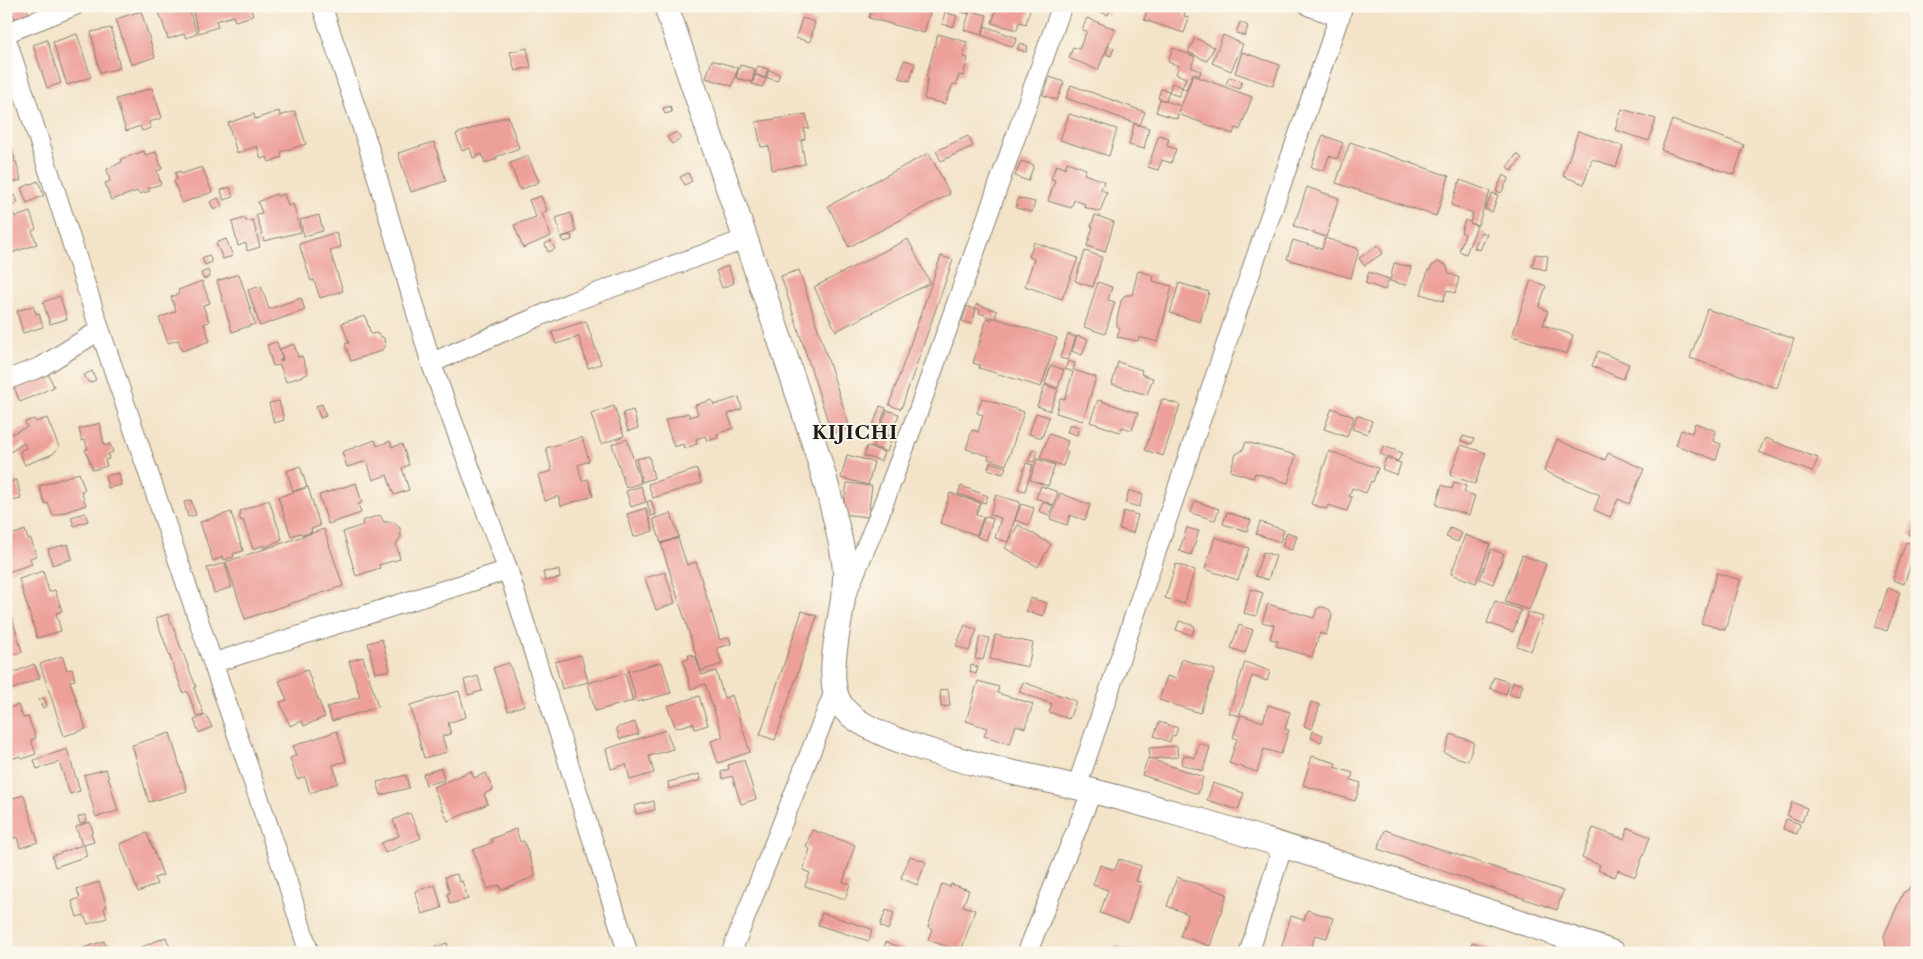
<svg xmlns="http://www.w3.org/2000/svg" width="1923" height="959" font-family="'Libre Caslon Text',serif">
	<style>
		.building { fill: #ed9f99 }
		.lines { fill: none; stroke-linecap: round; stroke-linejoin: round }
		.minor-casing { stroke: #888072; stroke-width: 21 }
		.tertiary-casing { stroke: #888072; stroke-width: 26 }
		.minor { stroke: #fff; stroke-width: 19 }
		.tertiary { stroke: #fff; stroke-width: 24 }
		.labels { text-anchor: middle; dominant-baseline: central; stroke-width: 4; stroke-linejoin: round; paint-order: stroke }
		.district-label { font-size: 19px; font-weight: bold; letter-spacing: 1px; fill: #1c1c1c; stroke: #fbf7ec }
	</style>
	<rect width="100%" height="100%" fill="#fbf7ec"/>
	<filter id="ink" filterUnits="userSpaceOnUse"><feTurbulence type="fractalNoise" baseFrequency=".02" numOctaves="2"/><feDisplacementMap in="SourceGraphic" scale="10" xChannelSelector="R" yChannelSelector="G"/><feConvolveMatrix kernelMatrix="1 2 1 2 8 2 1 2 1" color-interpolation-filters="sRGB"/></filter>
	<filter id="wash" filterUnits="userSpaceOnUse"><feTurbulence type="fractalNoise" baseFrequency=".0096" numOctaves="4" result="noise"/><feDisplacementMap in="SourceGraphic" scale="20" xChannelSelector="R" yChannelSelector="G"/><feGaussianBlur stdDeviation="1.12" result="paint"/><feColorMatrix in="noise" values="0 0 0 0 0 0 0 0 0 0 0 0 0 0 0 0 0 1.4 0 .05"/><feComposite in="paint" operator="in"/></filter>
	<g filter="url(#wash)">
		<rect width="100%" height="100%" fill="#f3e3c8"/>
		<g id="blocks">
			<!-- building -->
			<path class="building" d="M6 6H26L30 17 16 22 13 14 9 16 11 21 6 23Z
				M166 6H174L175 8 188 6 197 34 186 38 184 34 168 39 158 9Z
				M191 6H250L253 16 235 21 233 16 216 21 218 27 199 33Z
				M873 6H932L924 33 869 18Z
				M943 6H970L968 14Z
				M997 6H1031L1026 24 1019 22 1017 30 992 23Z
				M1087 6H1111L1108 15Z
				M1148 6H1187L1184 16 1189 18 1184 33 1144 20Z
				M1225 6H1242L1238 13Z
				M141 11 155 57 131 65 116 19Z
				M970 11 987 15 982 35 964 30Z
				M945 12 957 16 953 27 942 24Z
				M802 18 815 22 810 42 796 38Z
				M1087 18 1115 29 1098 70 1069 58 1073 47 1079 49 1087 31 1082 30Z
				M1240 22 1248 26 1245 36 1236 33Z
				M985 26 1017 38 1013 47 982 35Z
				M111 28 120 68 100 73 91 32Z
				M77 34 91 77 67 85 53 42Z
				M938 34 967 42 963 57 968 58 963 76 959 75 956 85 953 84 945 104 924 99 928 77H926Z
				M1223 35 1243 44 1231 71 1212 63Z
				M1195 38 1214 47 1207 61 1188 52Z
				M47 40 61 83 47 88 33 45Z
				M1020 43 1028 46 1026 52 1017 49Z
				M1108 46 1114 48 1111 56 1106 54Z
				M527 48 531 67 515 71 510 52Z
				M1173 48 1195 57 1191 67 1201 71 1199 76 1193 73 1186 90 1182 88 1186 78 1176 74 1179 66 1168 62Z
				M1242 52 1280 65 1273 86 1235 73Z
				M712 60 738 68 732 86 706 78Z
				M904 60 915 63 910 81 899 78Z
				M740 65 755 69 752 82 736 78Z
				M758 66 768 69 765 78 755 74Z
				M769 70 780 74 777 81 766 77Z
				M755 75 766 79 762 87 752 84Z
				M1193 75 1252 97 1240 130 1235 128 1233 134 1178 114 1177 119 1156 112 1160 99 1181 106 1179 112Z
				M1050 77 1064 82 1057 100 1043 95Z
				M1229 77 1242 81 1239 89 1226 84Z
				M1172 83 1182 87 1179 96 1169 93Z
				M1071 85 1145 112 1140 125 1066 98Z
				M152 88 162 118 149 122 151 128 142 131 140 126 126 131 116 99Z
				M1161 89 1169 91 1166 101 1158 98Z
				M670 106 672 112 665 114 663 108Z
				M1622 109 1656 119 1649 141 1615 130Z
				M279 111 280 116 295 111 306 144 281 152 282 157 269 162 267 157 261 159 257 146 237 153 228 123 254 114 255 119Z
				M806 114 809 128 804 129 805 139 801 140 805 164 772 170 769 146 761 147 756 122Z
				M1069 114 1117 129 1109 156 1060 140Z
				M508 116 519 148 496 157 497 159 485 163 482 154 473 158 470 148 462 151 456 134Z
				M1672 120 1744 145 1734 175 1661 150Z
				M1134 124 1149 128 1144 149 1129 145Z
				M6 130 15 159 6 161Z
				M1578 131 1623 146 1616 167 1592 159 1584 184 1563 176Z
				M677 132 681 138 672 144 667 137Z
				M1159 135 1169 138 1167 146 1176 149 1171 163 1162 160 1158 170 1148 167Z
				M1323 135 1343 143 1337 159 1329 156 1324 171 1311 167Z
				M968 136 973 146 941 161 936 151Z
				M434 142 446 181 411 192 398 153Z
				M1350 142 1449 176 1436 216 1336 183Z
				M144 151 145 155 156 152 162 169 157 171 161 184 148 188 150 191 139 194 138 191 111 200 105 183 110 181 107 169 122 162 121 159Z
				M929 153 950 194 849 247 828 206Z
				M1517 154 1522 158 1512 171 1507 167Z
				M528 156 539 182 520 190 510 163Z
				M16 161 21 180 6 184V164Z
				M1021 161 1034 165 1028 181 1015 176Z
				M1067 162 1086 169 1084 174 1104 181 1101 190 1107 192 1100 212 1084 207 1085 204 1074 200 1071 208 1048 201 1055 180 1051 179 1056 165 1065 168Z
				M202 167 212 192 182 203 174 181 177 179 175 173 180 171 181 174Z
				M688 173 692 181 685 185 680 177Z
				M1503 175 1509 178 1501 193 1496 191Z
				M1460 180 1490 191 1478 225 1470 223 1477 226 1466 254 1459 251 1465 234 1461 232 1465 220 1470 222 1473 213 1451 205Z
				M38 181 44 195 27 203 21 188Z
				M230 187 233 197 224 200 221 190Z
				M1307 187 1339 198 1326 237 1294 226Z
				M1492 193 1498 195 1492 212 1485 209Z
				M276 194 277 196 284 194 288 206 293 204 301 232 264 241 256 214 262 213 258 202Z
				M15 195 18 203 10 206 15 217 30 212 36 229 32 231 37 244 6 255V198Z
				M541 196 547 211 542 213 551 236 523 248 514 225 536 217 529 200Z
				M218 198 222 206 214 210 210 202Z
				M1018 198 1035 202 1032 212 1016 208Z
				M571 213 576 232 561 237 556 218Z
				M319 215 323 231 304 236 300 220Z
				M1095 215 1114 222 1105 252 1087 246 1093 227 1091 226Z
				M245 218 246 221 253 220 260 247 247 251 246 243 238 246 232 222Z
				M336 232 341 247 330 251 343 291 320 298 314 280 311 281 299 244Z
				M1481 232 1487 234 1480 250 1474 248Z
				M571 235 572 240 564 242 562 237Z
				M1325 238 1359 249 1351 278 1287 259 1293 240 1322 249Z
				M226 239 233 256 223 259 216 243Z
				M908 239 930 283 836 331 814 287Z
				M551 241 555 249 548 252 545 244Z
				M1034 242 1078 258 1062 299 1025 286 1034 259 1029 257Z
				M1378 245 1383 253 1364 266 1359 258Z
				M1085 251 1102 257 1093 287 1075 281Z
				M1535 254 1548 256 1546 270 1532 267Z
				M209 255 212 262 205 265 202 258Z
				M941 256 953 260 901 409 889 405Z
				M1438 262 1446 265 1449 273 1459 278 1455 293 1447 290 1443 301 1421 294 1428 270H1430L1431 267Z
				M1394 263 1411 267 1406 285 1390 281Z
				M728 266 734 283 722 288 716 271Z
				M208 270 210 277 203 279 201 273Z
				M799 270 850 428 832 434 781 276Z
				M1138 271 1154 275 1153 281 1172 286 1158 342 1139 337 1138 341 1117 337 1120 328 1117 326V319L1121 301 1125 295H1132Z
				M1369 272 1389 279 1385 290 1365 283Z
				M239 274 255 324 232 332 217 281Z
				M1531 280 1546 286 1539 307 1548 311 1543 325 1573 335 1567 354 1512 336Z
				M202 281 210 303 203 305 209 322 204 324 210 341 182 351 178 340 168 343 159 318 176 311 171 297 179 294 178 290Z
				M1098 282 1112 287 1108 300 1115 302 1105 334 1084 327Z
				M1179 283 1209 292 1200 322 1170 313Z
				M261 286 269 309 301 298 305 310 260 326 248 290Z
				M60 296 67 319 50 324 43 302Z
				M977 304 997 311 995 318 1057 338 1041 387 979 368 980 365 973 363 987 318 992 320 993 318 979 313 980 310 975 308Z
				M33 306 36 314 39 313 43 327 23 333 17 311Z
				M967 306 976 310 972 324 962 321Z
				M1707 309 1794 339 1777 388 1690 358Z
				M365 316 371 334 377 333 378 335 384 338 385 346 381 351 351 361 345 344 349 343 342 323Z
				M586 321 601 364 588 368 579 337 556 344 552 332Z
				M1068 334 1076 337 1068 360 1060 358Z
				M1077 336 1088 339 1082 355 1072 351Z
				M277 342 282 359 279 361 283 360 280 349 294 344 298 357 302 356 308 374 286 382 280 365 273 366 267 345Z
				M1598 351 1629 364 1623 379 1592 366Z
				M1068 361 1075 363 1073 370 1096 377 1083 421 1056 413 1060 398 1065 399 1073 372 1065 369Z
				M1118 362 1142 370 1141 374 1153 378 1147 395 1112 384Z
				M1051 365 1064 370 1058 388 1045 384Z
				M92 371 96 380 89 383 84 375Z
				M48 373 54 387 20 402 14 387Z
				M1045 385 1058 390 1050 411 1037 406Z
				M739 397 742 409 728 414 733 428 717 434 718 438 707 441 705 436 696 439 697 444 684 449 683 444 674 447 665 420 688 413 690 417 698 414 695 405 712 400 714 405Z
				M982 398 1024 412 1006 465 988 459 989 456 966 449 972 430 978 432 983 415 977 413Z
				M1162 399 1180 405 1163 456 1145 450Z
				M1098 400 1138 413 1132 430 1122 427 1120 432 1090 422Z
				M279 401 284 420 274 423 269 403Z
				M322 404 326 416 320 418 316 406Z
				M614 406 624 436 601 444 591 414Z
				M880 406 886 408 878 430 872 428Z
				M1332 408 1354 417 1347 437 1324 429Z
				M633 410 638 428 628 431 623 413Z
				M887 410 899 414 891 436 879 432Z
				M1036 413 1049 417 1042 438 1029 434Z
				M1357 415 1372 421 1367 434 1352 429Z
				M47 418 59 447 53 454 25 465 20 454 21 450 26 448 24 443 6 455V438L11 434 27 427 25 422 34 419 36 422Z
				M100 423 104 446 110 444 113 452 108 454 109 459 105 460 107 466 93 470 85 449H88L85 440 82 441 79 429Z
				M1695 423 1716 431 1713 441 1721 444 1716 460 1676 445 1681 430 1692 433Z
				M1070 424 1079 427 1077 435 1067 432Z
				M878 432 892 438 887 452 873 447Z
				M1049 434 1068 441 1065 450 1068 452 1063 466 1040 458Z
				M1463 436 1474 439 1472 444 1461 441Z
				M582 437 589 461 578 465 582 481 588 479 593 496 561 506 558 496 545 501 538 475 552 471 546 448Z
				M1765 438 1818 458 1812 472 1759 452Z
				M627 439 641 483 626 488 612 444Z
				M375 440 377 446 390 441 392 447 402 444 409 465 402 468 409 490 394 495 387 475 373 480 367 461 347 467 342 452Z
				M1557 440 1605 460 1608 453 1644 469 1629 504 1618 499 1610 517 1594 510 1600 495 1544 471Z
				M1246 442 1296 455 1288 483 1255 473 1253 478 1230 471 1236 454 1242 451Z
				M1461 445 1486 453 1475 484 1450 475Z
				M867 446 884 452 881 461 864 456Z
				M1384 446 1402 453 1398 461 1380 454Z
				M1033 449 1038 451 1034 462 1028 461Z
				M1329 451 1378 468 1373 482 1371 481 1366 493 1352 488 1349 496 1352 497 1347 511 1328 505 1326 509 1311 504Z
				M847 455 874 462 868 485 841 478Z
				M649 456 654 478 642 482 636 459Z
				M1386 458 1401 463 1397 475 1382 469Z
				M1037 459 1055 465 1048 486 1030 480Z
				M990 462 1006 467 1003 474 988 469Z
				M1026 463 1033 465 1025 491 1018 489Z
				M300 466 307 487 293 491 287 471Z
				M697 469 701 483 653 498 648 484Z
				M79 473 85 490 81 491 86 505 53 516 48 503 45 504 39 486Z
				M119 473 121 485 108 488 105 476Z
				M17 480 21 499 6 502V483Z
				M1454 482 1466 486 1464 492 1475 496 1469 515 1436 505 1442 485 1452 489Z
				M356 483 362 503 358 504 361 513 328 524 319 495Z
				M847 483 872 486 868 517 842 514Z
				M641 486 646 502 631 507 626 491Z
				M961 486 988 496 985 503 958 494Z
				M1041 486 1058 492 1053 505 1036 498Z
				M308 487 320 526 311 529 312 532 302 535 301 533 291 536 278 497Z
				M1129 490 1143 495 1139 507 1125 503Z
				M950 493 980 503 976 515 983 517 977 535 940 523Z
				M1060 493 1090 505 1085 520 1070 515 1067 525 1050 519Z
				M996 495 1020 502 1008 542 995 538 1001 518 990 515Z
				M191 500 196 515 188 517 184 502Z
				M269 500 282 539 264 548V545L253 549 243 520 241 521 239 516 241 515 240 511Z
				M651 500 656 515 651 516 647 502Z
				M1195 501 1219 509 1215 520 1191 513Z
				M1043 502 1053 506 1049 515 1039 511Z
				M1021 504 1034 508 1029 525 1015 520Z
				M646 508 653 531 634 537 627 514Z
				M1124 511 1138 515 1133 533 1119 529Z
				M231 512 243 551 233 554 234 557 224 560 223 557 213 561 200 522Z
				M1227 512 1251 520 1247 531 1223 524Z
				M85 513 88 521 74 526 71 517Z
				M671 513 679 537 661 543 653 519Z
				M1916 514H1917V537L1909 535Z
				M380 515 384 522H393L400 528 401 537 396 544 400 559 379 565 380 568 356 576 343 532 363 525 362 521Z
				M985 516 993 519 986 540 977 537Z
				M1260 522 1284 530 1280 542 1256 534Z
				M1018 525 1051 544 1038 567 1005 548Z
				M1187 528 1199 531 1191 555 1179 551Z
				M1450 528 1462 533 1458 542 1446 537Z
				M324 529 343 586 245 619 226 562Z
				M25 530 28 539H31L36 556 30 558 32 564 8 572 6 565V537Z
				M1287 532 1297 536 1292 550 1282 546Z
				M1465 535 1490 544 1476 583 1451 574Z
				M1215 537 1249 548 1238 580 1205 569Z
				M678 538 687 565 696 562 720 640 729 637 731 644 717 648 722 664 701 671 661 544Z
				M1906 542 1917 545V547L1904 584 1893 580Z
				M68 544 72 559 52 565 48 549Z
				M1491 549 1504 554 1493 584 1480 579Z
				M1263 552 1276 556 1268 580 1255 576Z
				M1522 555 1546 564 1529 610 1505 602Z
				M225 563 232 587 214 593 207 568Z
				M1176 564 1195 570 1184 604 1165 598Z
				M559 570 560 578 545 581 543 572Z
				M43 571 49 592 55 590 62 611 56 613 61 631 37 638 19 579Z
				M665 572 675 603 656 610 645 578Z
				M1717 573 1741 580 1725 630 1701 623Z
				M1888 588 1900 592 1887 631 1875 627Z
				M1251 589 1263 593 1256 616 1244 613Z
				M1030 598 1047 603 1043 616 1026 611Z
				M1495 601 1521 610 1513 632 1487 623Z
				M1268 604 1314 618 1317 609 1321 607H1324L1330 610 1332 616 1326 635 1320 633 1312 657 1276 646 1278 641 1270 639 1274 625 1262 622Z
				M802 611 817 616 775 740 760 735Z
				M1528 612 1543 617 1531 651 1517 646Z
				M11 614 22 652 6 657V615Z
				M168 614 196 687 194 688 204 715 197 717 187 691 183 693 156 618Z
				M1179 621 1195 626 1192 635 1176 630Z
				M965 625 977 630 969 651 956 646Z
				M1239 625 1253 630 1245 653 1231 648Z
				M995 635 1033 643 1028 667 990 659Z
				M980 636 989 638 983 660 975 659Z
				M382 639 390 670 375 673 368 643Z
				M692 654 693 657 695 656 702 675 716 671 724 698 732 695 750 752 718 763 711 741 723 737 705 684 691 689 683 660 689 659 688 656Z
				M581 655 588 682 562 689 555 662Z
				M62 656 67 670 72 669 75 680 70 681 86 729 64 736 40 664Z
				M363 657 378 707 332 721 327 707 360 697 349 661Z
				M1182 659 1215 670 1200 713 1159 700 1167 676 1176 679Z
				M662 662 671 693 637 702 628 671Z
				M1245 662 1270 671 1267 681 1252 676 1239 716 1229 713Z
				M509 663 524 705 508 711 493 668Z
				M34 664 40 678 8 691 6 676Z
				M971 665 978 667 976 674 970 672Z
				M307 670 325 717 304 726 302 721 290 726 280 702 287 700 279 681Z
				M625 673 633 701 595 711 588 683Z
				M478 676 482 691 468 695 464 680Z
				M1494 677 1510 683 1506 694 1490 688Z
				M978 681 999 687 997 693 1033 704 1025 728 1016 725 1010 744 984 736 987 728 966 721Z
				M1023 682 1076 701 1069 719 1049 712 1052 704 1019 692Z
				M1513 682 1523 685 1518 697 1509 694Z
				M948 689 950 706 941 707 940 690Z
				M459 691 466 717 448 723 451 734 442 736 447 752 424 758 410 705Z
				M699 696 708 725 695 729 693 723 676 728 667 706Z
				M44 698 47 706 42 708 39 699Z
				M1311 702 1320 705 1312 729 1304 726Z
				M18 705 23 718 28 717 36 738 31 740 36 754 22 759 20 756 6 761V709Z
				M1268 705 1290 712 1285 729 1289 730 1281 754 1264 749 1257 772 1229 763 1237 739 1233 737 1241 715 1263 722Z
				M206 715 212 727 199 733 194 720Z
				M635 722 639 734 620 739 616 728Z
				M1159 722 1178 728 1175 736 1172 735 1170 742 1154 736Z
				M666 730 673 749 649 756 654 773 630 780 626 764 611 769 606 749Z
				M337 731 346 761 333 765 338 783 310 793 305 777 297 779 290 758 296 756 293 746Z
				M1313 731 1323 735 1321 742 1311 738Z
				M170 733 187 791 149 802 132 745Z
				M1451 734 1474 742 1468 761 1444 753Z
				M1199 743 1210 747 1203 771 1181 764 1184 755 1195 758Z
				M1177 746 1178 757 1150 759 1149 748Z
				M67 749 80 791 70 794 59 762 37 769 34 760Z
				M1312 756 1336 763 1334 767 1353 773 1351 780 1361 783 1355 801 1303 785Z
				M1148 758 1203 777 1198 794 1142 775Z
				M744 760 756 799 741 804 732 776 723 779 721 772 729 769 728 765Z
				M441 768 444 780 426 785 423 774Z
				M106 769 118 811 96 817 84 775Z
				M471 771 474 778 486 773 493 790 484 794 488 804 448 821 433 787Z
				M700 774 701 780 669 789 668 782Z
				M406 775 409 788 381 795 377 782Z
				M1213 783 1244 793 1238 810 1207 800Z
				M24 795 38 842 20 848 17 837 6 841V800Z
				M654 801 655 810 636 814 634 806Z
				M1792 802 1807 808 1802 822 1787 816Z
				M410 813 421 838 385 853 381 843 399 836 393 820Z
				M85 815 87 822 80 824 78 817Z
				M1786 819 1800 824 1797 834 1783 829Z
				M90 822 93 832 91 833 94 842 84 845 87 856 55 867 52 856 82 845 76 827Z
				M1593 828 1624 839 1628 828 1650 837 1635 877 1618 870 1615 877 1598 870 1600 865 1582 858Z
				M516 829 520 842 524 841 536 876 501 890 499 885 488 889 473 850 493 842 491 839Z
				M812 830 855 845 843 882 850 884 845 899 805 886 810 873 803 870 810 849 806 847Z
				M1385 830 1563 891 1557 910 1378 849Z
				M147 833 163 875 154 878 157 884 138 892 120 844Z
				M910 856 926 862 917 885 901 878Z
				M1119 859 1141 866 1136 881 1141 882 1128 923 1100 913 1108 890 1093 885 1100 865 1115 870Z
				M1917 868V953H1887L1884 936 1903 893 1909 889Z
				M457 874 459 882 462 881 468 899 450 904 447 894 450 893 445 877Z
				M1177 877 1227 894 1210 946 1180 936 1188 914 1167 906Z
				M99 882 107 907 104 908 107 918 88 924 84 915 77 917 72 901 80 898 77 889Z
				M942 884 950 887 951 884 969 890 963 906 975 910 961 951 928 940 932 929 928 927Z
				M435 885 442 908 422 914 415 891Z
				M886 910 894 913 888 930 880 926Z
				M1307 910 1333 918 1327 938 1315 935 1310 953 1280 952 1291 916 1304 920Z
				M822 913 872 929 869 941 818 925Z
				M166 937 172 953H141L139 948Z
				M104 941 107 951 115 948 117 953H85L83 948Z
				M886 942 915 952V953H882Z
				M1472 942 1501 953H1468Z
				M447 943 450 953H418V952Z
				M1115 945 1134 951V953H1113Z"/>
		</g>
	</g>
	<g filter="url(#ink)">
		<use href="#blocks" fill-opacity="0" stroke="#888072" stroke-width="1"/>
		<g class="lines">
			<defs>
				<path id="minor" d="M322 6 368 145 431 363 508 570 628 953
					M1309 6 1340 17
					M6 33 74 6
					M6 38 100 330 287 881 309 953
					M431 363 572 302 746 239
					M6 380 41 367 100 330
					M847 592 878 518 919 409 1062 6
					M213 663 508 570
					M1077 786 1238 309 1343 6
					M731 953 835 690
					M1027 953 1092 791
					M1249 953 1283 845"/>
				<path id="tertiary" d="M666 6C704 116 742 226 779 337 799 398 821 459 836 522 840 540 845 557 845 575 846 610 821 676 841 705 863 739 979 765 1019 774 1128 797 1235 830 1341 864 1432 893 1523 922 1614 953"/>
			</defs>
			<!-- minor casing -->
			<use href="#minor" class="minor-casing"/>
			<!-- tertiary casing -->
			<use href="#tertiary" class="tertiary-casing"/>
			<!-- minor -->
			<use href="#minor" class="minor"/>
			<!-- tertiary -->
			<use href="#tertiary" class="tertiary"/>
		</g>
	</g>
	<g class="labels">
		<!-- district labels -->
		<g class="district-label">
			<text x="855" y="432">KIJICHI</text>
		</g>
	</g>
	<!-- margin -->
	<rect width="1923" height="959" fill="none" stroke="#fbf7ec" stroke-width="25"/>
</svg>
